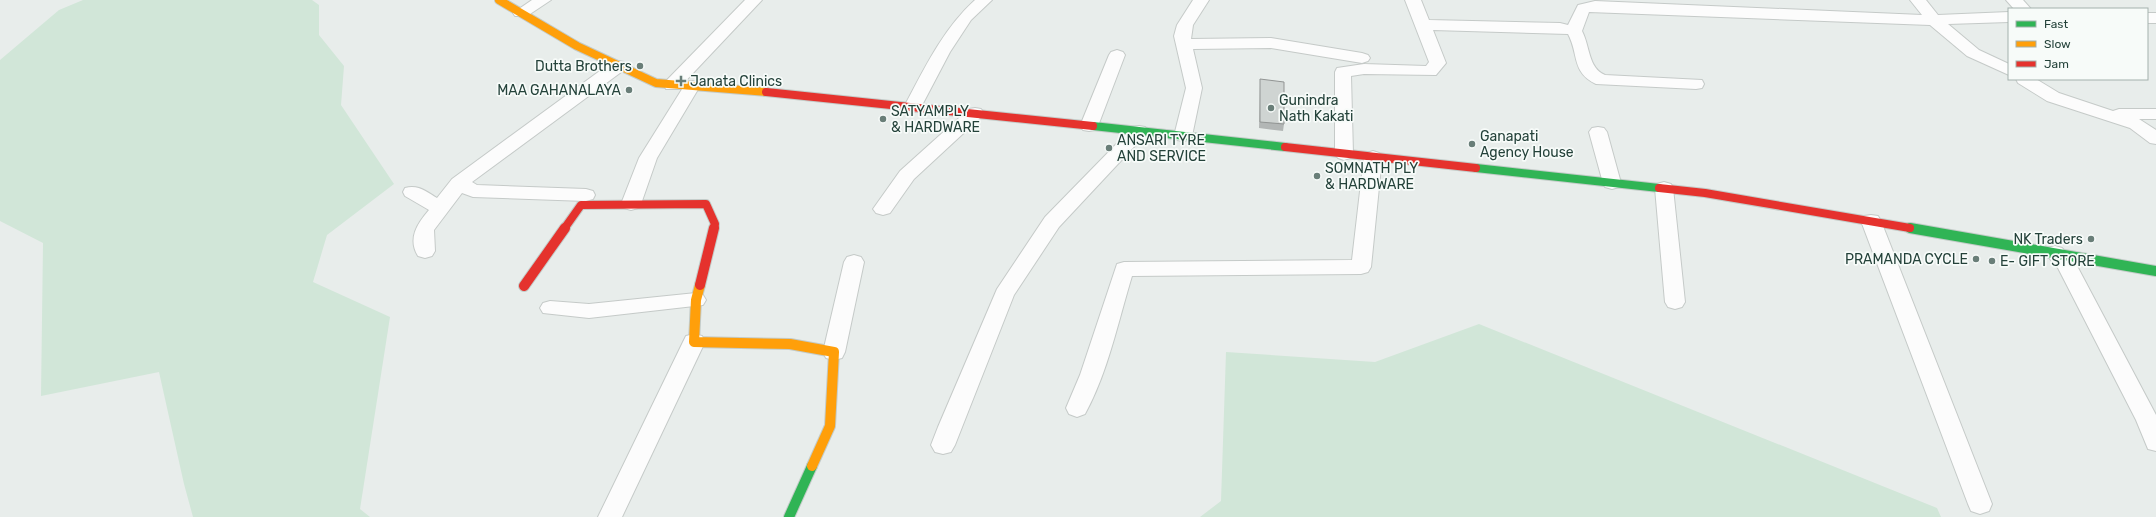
<svg xmlns="http://www.w3.org/2000/svg" width="2156" height="517" font-family="Rubik,sans-serif">
	<style>
		.green { fill: #d1e6d8 }
		.lines { fill: none; stroke-linecap: round; stroke-linejoin: round }
		.street-casing { stroke: #c5cac8; stroke-width: 2 }
		.fast-far1-casing { stroke: #c3cbc8; stroke-width: 10 }
		.fast-casing { stroke: #c3cbc8; stroke-width: 12 }
		.slow-far1-casing { stroke: #c3cbc8; stroke-width: 10 }
		.slow-casing { stroke: #c3cbc8; stroke-width: 12 }
		.jam-far1-casing { stroke: #c3cbc8; stroke-width: 10 }
		.jam-casing { stroke: #c3cbc8; stroke-width: 12 }
		.street { fill: #fcfcfc; fill-rule: evenodd }
		.fast-far1 { stroke: #30b455; stroke-width: 8 }
		.fast { stroke: #30b455; stroke-width: 10 }
		.slow-far1 { stroke: #ff9f0a; stroke-width: 8 }
		.slow { stroke: #ff9f0a; stroke-width: 10 }
		.jam-far1 { stroke: #e5322d; stroke-width: 8 }
		.jam { stroke: #e5322d; stroke-width: 10 }
		.wall { fill: #b2b6b5 }
		.building { fill: #cfd4d2; stroke: #919493 }
		.poi-dot { fill: #697e78; stroke: #f7fbf9; stroke-width: 1.5 }
		.labels { text-anchor: middle; dominant-baseline: central; stroke-width: 3.5; stroke-linejoin: round; paint-order: stroke }
		.poi-label { font-size: 14px; fill: #24423a; stroke: #f7fbf9; text-anchor: start }
	</style>
	<rect width="100%" height="100%" fill="#e8edeb"/>
	<!-- green -->
	<path class="green" d="M83 0H312L319 5V35L344 66 341 105 394 184 327 235 313 282 390 317 360 509 370 517H193L184 484 159 372 41 396 43 243 0 221V60L59 10Z
		M1479 324 1937 508 1941 517H1200L1221 501 1226 352 1375 362Z"/>
	<g class="lines">
		<defs>
			<path id="street" d="M532 0H551L527 16H515L513 13Z
				M745 0H762L678 89H666L664 85 666 81Z
				M975 0H992L971 20 950 52 919 111 913 112 907 111 904 107C924 69 943 29 975 0Z
				M1193 0H1209L1193 25 1191 39 1271 38 1362 53 1368 55 1370 58 1368 61 1362 63 1271 48 1193 49 1202 88 1192 136 1189 140 1183 141 1177 140 1174 136 1186 88 1174 36 1177 25Z
				M1405 0H1421L1429 20 1560 23 1568 25 1578 5 1595 1 1922 15 1910 0H1926L1938 15 2009 12V22L1948 24 1979 50 2009 64V75L1967 56 1930 25 1589 12 1582 31C1590 46 1588 68 1605 75L1702 80 1704 84 1702 88 1696 89 1596 84C1571 72 1579 54 1568 34L1433 30 1446 63 1436 75 1364 74 1351 76 1353 154 1350 158 1344 160 1338 158 1335 154V72L1337 68 1364 64 1426 66 1429 62Z
				M2006 0H2023L2031 9H2014Z
				M2147 13H2156V23H2147Z
				M1117 50 1123 52 1125 55 1098 126 1095 130 1089 131 1083 130 1080 126 1109 55 1111 52Z
				M618 61 624 62 626 66 624 70 472 182 477 185 586 189 593 191 595 195 593 199 586 201 473 197 462 193 434 230 435 251 432 256 425 258 418 256C407 238 418 223 429 210L405 196 403 192 405 188C418 184 427 192 437 198L452 179 612 62Z
				M2016 79H2036L2059 93 2113 111 2119 109H2156V119H2139L2156 130V144L2150 143 2130 128 2047 101 2018 83Z
				M692 81 698 82 700 86 657 158 641 204 638 208 631 210 624 208 621 204 639 158 684 86 686 82Z
				M975 108 981 109 984 113 981 117 914 179 890 213 883 215 876 213 873 209 900 171 969 109Z
				M1139 126 1145 127 1148 131 1145 135 1059 227 1014 295 955 445 951 452 943 454 935 452 931 445 938 427 997 289 1045 217 1133 127Z
				M1598 127 1604 128 1607 132 1621 183 1619 187 1612 189 1605 187 1603 183 1589 132 1592 128Z
				M1373 151 1379 153 1382 157 1371 267 1368 272 1361 274 1132 276C1118 322 1108 372 1085 414L1077 417 1069 414 1066 408 1080 375 1117 264 1124 262 1352 260 1364 157 1367 153Z
				M1664 182 1671 184 1673 188 1685 302 1682 307 1675 309 1668 307 1665 302 1655 188 1657 184Z
				M1871 215 1878 216 1881 221 1992 504 1989 511 1980 514 1971 511 1968 504 1861 221 1864 216Z
				M2055 246 2062 248 2076 264 2156 415V451L2148 449 2136 420 2058 268 2045 253 2048 248Z
				M854 255 861 257 864 262 845 352 842 358 834 360 826 358 823 352 844 262 847 257Z
				M696 293 703 295 706 300 703 305 589 318 543 313 540 308 543 303 550 301 589 304Z
				M694 334 702 336 705 342 622 517H598L683 342 686 336Z"/>
			<path id="fast-far1" d="M1093 126 1285 147
				M1476 168 1659 188
				M1910 228 1915 229"/>
			<path id="fast" d="M1910 228 2156 271
				M789 517 812 466"/>
			<path id="slow-far1" d="M499 0 577 46 656 83 766 92"/>
			<path id="slow" d="M700 285 696 300 694 342 790 344 834 352 830 426 812 466"/>
			<path id="jam-far1" d="M766 92 1093 126
				M1285 147 1476 168
				M1659 188 1705 193 1910 228
				M564 229 581 205 706 204 715 224 714 229"/>
			<path id="jam" d="M700 285 714 228
				M524 286 565 228"/>
		</defs>
		<!-- street casing -->
		<use href="#street" class="street-casing"/>
		<!-- fast-far1 casing -->
		<use href="#fast-far1" class="fast-far1-casing"/>
		<!-- fast casing -->
		<use href="#fast" class="fast-casing"/>
		<!-- slow-far1 casing -->
		<use href="#slow-far1" class="slow-far1-casing"/>
		<!-- slow casing -->
		<use href="#slow" class="slow-casing"/>
		<!-- jam-far1 casing -->
		<use href="#jam-far1" class="jam-far1-casing"/>
		<!-- jam casing -->
		<use href="#jam" class="jam-casing"/>
		<!-- street -->
		<use href="#street" class="street"/>
		<!-- fast-far1 -->
		<use href="#fast-far1" class="fast-far1"/>
		<!-- fast -->
		<use href="#fast" class="fast"/>
		<!-- slow-far1 -->
		<use href="#slow-far1" class="slow-far1"/>
		<!-- slow -->
		<use href="#slow" class="slow"/>
		<!-- jam-far1 -->
		<use href="#jam-far1" class="jam-far1"/>
		<!-- jam -->
		<use href="#jam" class="jam"/>
	</g>
	<!-- wall -->
	<path class="wall" d="M1260 79 1284 124 1283 131 1259 128 1260 85Z"/>
	<!-- building -->
	<path class="building" d="M1260 79 1284 82V124L1260 122Z"/>
	<!-- markers -->
	<g class="poi-dot">
		<circle cx="640" cy="66" r="4"/>
		<path d="M679 75h4v4h4v4h-4v4h-4v-4h-4v-4h4z"/>
		<circle cx="629" cy="90" r="4"/>
		<circle cx="1271" cy="108" r="4"/>
		<circle cx="883" cy="119" r="4"/>
		<circle cx="1472" cy="144" r="4"/>
		<circle cx="1109" cy="148" r="4"/>
		<circle cx="1317" cy="176" r="4"/>
		<circle cx="2091" cy="239" r="4"/>
		<circle cx="1976" cy="259" r="4"/>
		<circle cx="1992" cy="261" r="4"/>
	</g>
	<g class="labels">
		<!-- poi labels -->
		<g class="poi-label">
			<text x="632" y="66" text-anchor="end">Dutta Brothers</text>
			<text x="690" y="81">Janata Clinics</text>
			<text x="621" y="90" text-anchor="end">MAA GAHANALAYA</text>
			<text x="1279" y="100">Gunindra<tspan x="1279" dy="16">Nath Kakati</tspan></text>
			<text x="891" y="111">SATYAMPLY<tspan x="891" dy="16">&amp; HARDWARE</tspan></text>
			<text x="1480" y="136">Ganapati<tspan x="1480" dy="16">Agency House</tspan></text>
			<text x="1117" y="140">ANSARI TYRE<tspan x="1117" dy="16">AND SERVICE</tspan></text>
			<text x="1325" y="168">SOMNATH PLY<tspan x="1325" dy="16">&amp; HARDWARE</tspan></text>
			<text x="2083" y="239" text-anchor="end">NK Traders</text>
			<text x="1968" y="259" text-anchor="end">PRAMANDA CYCLE</text>
			<text x="2000" y="261">E- GIFT STORE</text>
		</g>
	</g>
	<!-- legend -->
	<rect x="2008" y="8" width="140" height="72" fill="#f7fbf9" stroke="#a3b1ad"/>
	<rect x="2016" y="21" width="20" height="6" fill="#30b455" stroke="#a3b1ad"/>
	<text x="2044" y="28" font-size="12" fill="#24423a">Fast</text>
	<rect x="2016" y="41" width="20" height="6" fill="#ff9f0a" stroke="#a3b1ad"/>
	<text x="2044" y="48" font-size="12" fill="#24423a">Slow</text>
	<rect x="2016" y="61" width="20" height="6" fill="#e5322d" stroke="#a3b1ad"/>
	<text x="2044" y="68" font-size="12" fill="#24423a">Jam</text>
</svg>
